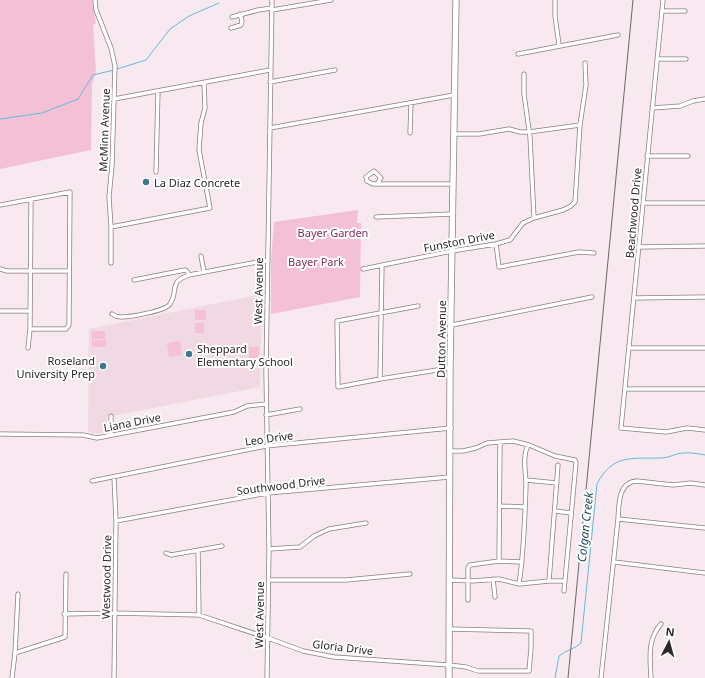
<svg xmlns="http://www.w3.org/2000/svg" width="705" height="678" font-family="'Noto Sans',sans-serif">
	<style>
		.built { fill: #f1d9e3 }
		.green { fill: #f3c0d6 }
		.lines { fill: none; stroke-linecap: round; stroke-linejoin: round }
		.stream { stroke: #60bad9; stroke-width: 1 }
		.minor-casing { stroke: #8b7d83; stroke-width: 5 }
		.secondary-casing { stroke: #8b7d83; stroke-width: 7 }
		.minor { stroke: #fff; stroke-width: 3.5 }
		.secondary { stroke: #fff; stroke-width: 5.5 }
		.rail { stroke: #6e6569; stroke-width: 1 }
		.poi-dot { fill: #3c7b90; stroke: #fff; stroke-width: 1.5 }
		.labels { text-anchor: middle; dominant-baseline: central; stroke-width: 4; stroke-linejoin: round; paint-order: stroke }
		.street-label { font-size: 11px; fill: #2d272a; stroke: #fff }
		.poi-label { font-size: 11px; fill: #2d272a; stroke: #fff; text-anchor: start }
		.park-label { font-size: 11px; fill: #822d5a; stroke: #fff }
		.water-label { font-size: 12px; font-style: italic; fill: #234b59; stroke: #fff }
	</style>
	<rect width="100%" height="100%" fill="#f8e8ef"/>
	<!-- built -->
	<path class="built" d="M262 294 260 387 107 417V428L105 432 98 434 88 432 89 329Z"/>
	<!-- green -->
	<path class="green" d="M0 0H92L96 23 93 25 96 72 92 84 91 150 0 169Z
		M358 210 357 223H361L360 297 271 314V262L274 222Z
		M195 310H206V318L205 320H195Z
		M195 323H204V333H195Z
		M92 331H105V339H92Z
		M92 340H106V347H92Z
		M180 341 182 355 169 357 167 343Z
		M249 347H259L258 361H249Z"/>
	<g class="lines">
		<!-- stream -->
		<path class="stream" d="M117 69 146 60 170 29 189 16 219 3
			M0 119 42 113 78 99 93 75 114 70
			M555 678 559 656C566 650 575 649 581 643L597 484C613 453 633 459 662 458 669 458 676 453 683 453 690 452 698 454 705 455"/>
		<defs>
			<path id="minor" d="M95 0 96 10 111 48 115 66 112 165 109 197 111 227V263
				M555 0V16L559 45
				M663 0 621 428 666 432 687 428 705 430
				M272 10 331 0
				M662 11H685
				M232 17 258 10 272 8
				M231 28 241 25 242 21 240 14
				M518 54 618 35
				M657 59H686
				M524 74V94L530 137 534 218
				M270 82 335 70
				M114 99 270 70
				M652 108 680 106 693 101 705 99
				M270 128 454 95
				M410 133 411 103
				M454 134H479L509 129 520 132H529L580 125
				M647 156H688
				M156 172 158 91
				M377 184 381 178 374 171 366 177 367 181 373 184H453
				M643 203H705
				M0 205 70 192 69 325 66 329H30
				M376 217 453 214
				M111 227 210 208 199 150 201 123 205 108 204 83
				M496 244 499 267 579 252 594 253
				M639 247 705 246
				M201 256 204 272
				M0 269 7 271H69
				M363 269 452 251 496 244 510 240 523 223 534 218 563 210 571 206 575 202 580 125 586 85 585 63
				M134 280 185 270 187 271 189 275
				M634 298 705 297
				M418 306 337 321 338 387 380 379 450 368
				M0 311H30
				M112 314C115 316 118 317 121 317 130 317 166 311 170 304 179 290 168 282 189 275L268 260
				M452 325 592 297
				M28 348 30 329 31 200
				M629 348H705
				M380 379 382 265
				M625 389H705
				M266 415 300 409
				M111 416V435
				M0 434 83 435 97 438 234 412 247 406 266 404
				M450 451H463L476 448 487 443 513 441 529 445 555 456 575 460 576 463 564 591
				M526 480 557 483
				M92 481 266 446 451 428
				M499 506 525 507
				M555 511 571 513
				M618 519 705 528
				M116 521 268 493 450 477
				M269 549 300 547 314 536 329 529 366 523
				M198 550 199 615
				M166 553 171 555 222 546
				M499 561 500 442
				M614 562 705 573
				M493 579 495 597
				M269 580H346L410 574
				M449 580 472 581 499 579 519 584 549 581H565
				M549 581 558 465
				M519 584C524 551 525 518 526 485 526 472 522 457 528 445
				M468 600V568L470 565 499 561 522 562
				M64 614 114 613 199 615 268 638 303 651 334 657 449 665 466 667 478 671H529L531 648V631L449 629
				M15 653 65 637 66 574
				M12 678 15 653 18 594
				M114 678 116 521 114 477
				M267 678 269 549 266 373 272 0
				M601 678 618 519C619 504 618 482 637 481L673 485 691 483 705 485
				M651 678C650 658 647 640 661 624"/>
			<path id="secondary" d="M449 678 450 368 456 0"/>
		</defs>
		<!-- minor casing -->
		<use href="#minor" class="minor-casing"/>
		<!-- secondary casing -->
		<use href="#secondary" class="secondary-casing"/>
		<!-- minor -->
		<use href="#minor" class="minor"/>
		<!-- secondary -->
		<use href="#secondary" class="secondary"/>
		<!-- rail -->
		<path class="rail" d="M568 678 633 0"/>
	</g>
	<!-- markers -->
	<g class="poi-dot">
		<circle cx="146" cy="182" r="4"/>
		<circle cx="189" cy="354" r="4"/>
		<circle cx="103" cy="366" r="4"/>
	</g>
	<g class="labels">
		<!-- street labels -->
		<g class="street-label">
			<text transform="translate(104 130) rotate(-88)">McMinn Avenue</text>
			<text transform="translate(633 213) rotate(-85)">Beachwood Drive</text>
			<text transform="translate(459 241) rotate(-11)">Funston Drive</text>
			<text transform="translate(258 291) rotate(-89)">West Avenue</text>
			<text transform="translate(441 339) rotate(-89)">Dutton Avenue</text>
			<text transform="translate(132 422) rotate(-11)">Liana Drive</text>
			<text transform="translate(269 438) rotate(-8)">Leo Drive</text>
			<text transform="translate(281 485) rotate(-7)">Southwood Drive</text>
			<text transform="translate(106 577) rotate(-89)">Westwood Drive</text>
			<text transform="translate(259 615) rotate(-89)">West Avenue</text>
			<text transform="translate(343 647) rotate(7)">Gloria Drive</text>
		</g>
		<!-- poi labels -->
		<g class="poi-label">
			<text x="154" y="182">La Diaz Concrete</text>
			<text x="197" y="348">Sheppard<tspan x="197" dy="13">Elementary School</tspan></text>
			<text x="95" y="360" text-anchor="end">Roseland<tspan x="95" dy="13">University Prep</tspan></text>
		</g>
		<!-- park labels -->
		<g class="park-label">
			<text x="333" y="232">Bayer Garden</text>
			<text x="316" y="261">Bayer Park</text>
		</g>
		<!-- water labels -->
		<g class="water-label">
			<text transform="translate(585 527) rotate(-84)">Colgan Creek</text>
		</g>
	</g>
	<!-- north arrow -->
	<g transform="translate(669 642) rotate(6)" stroke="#ffffff" stroke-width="3" paint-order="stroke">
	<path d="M0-3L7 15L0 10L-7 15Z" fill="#2d272a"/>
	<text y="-6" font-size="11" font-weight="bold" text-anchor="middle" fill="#2d272a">N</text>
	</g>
</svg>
